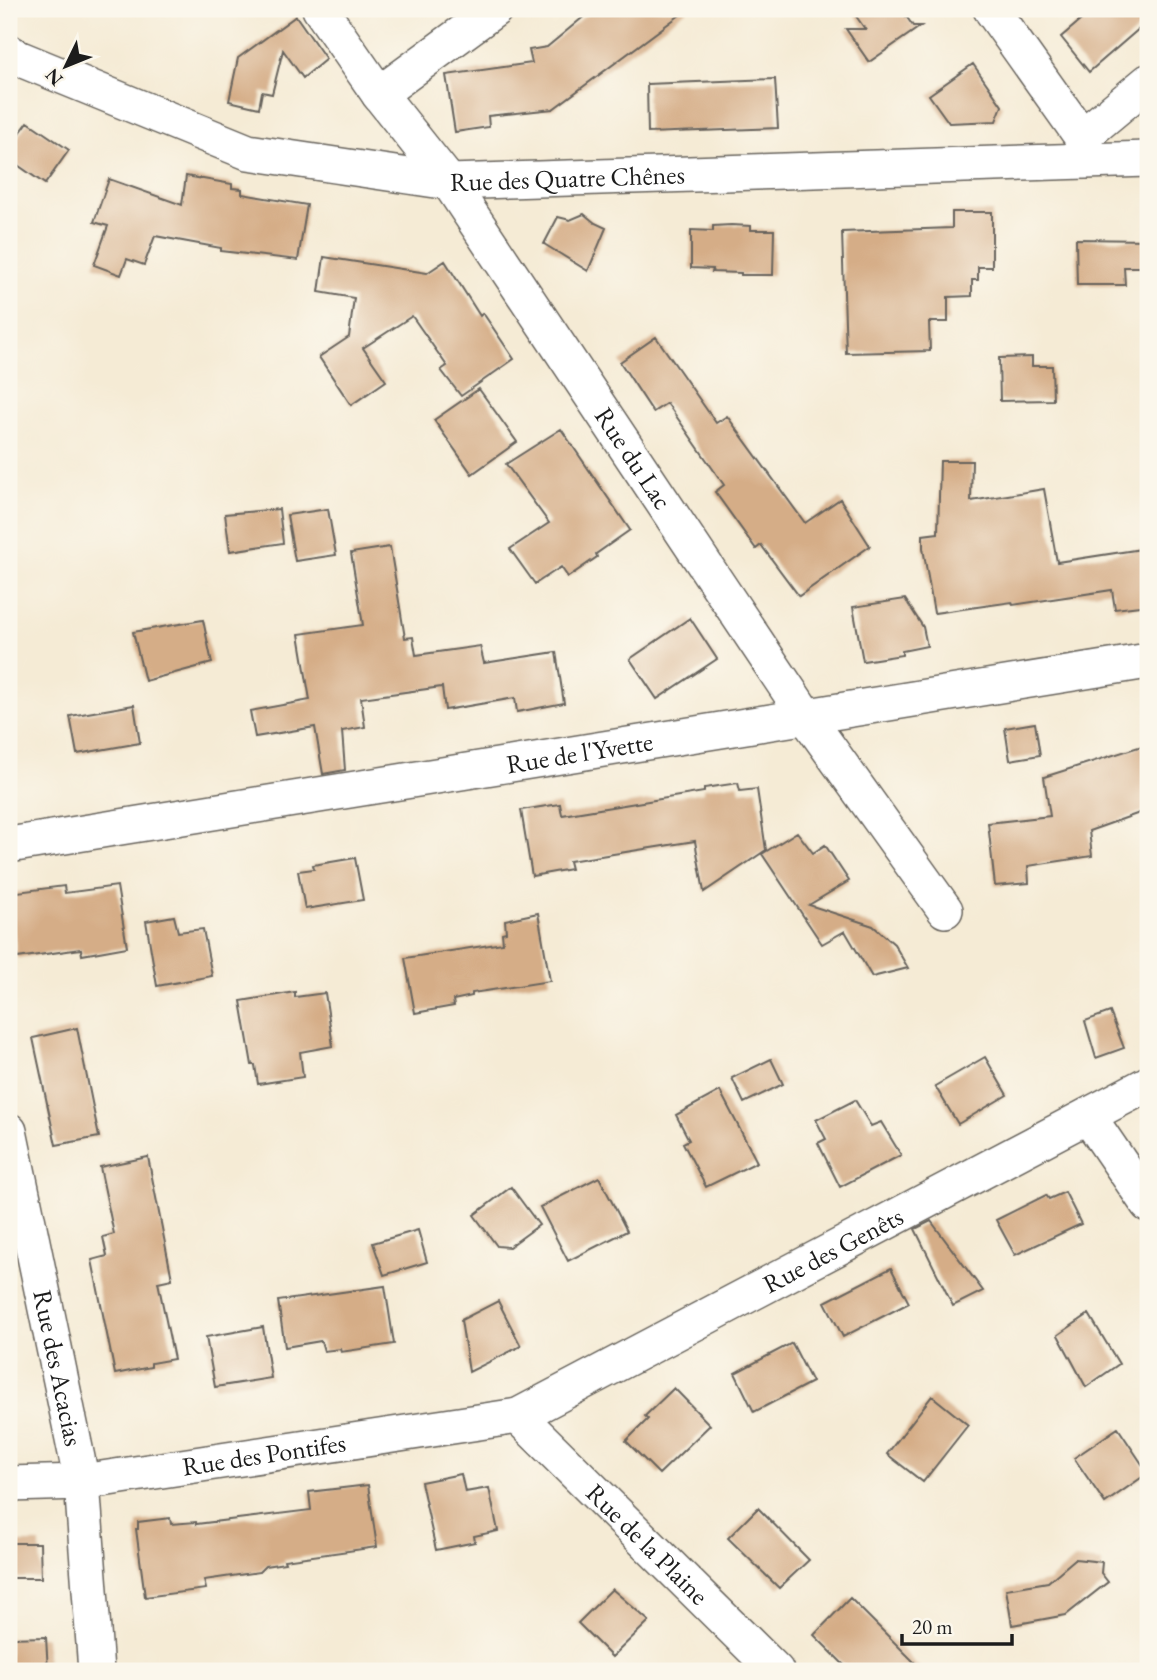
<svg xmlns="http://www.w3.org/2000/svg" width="1157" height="1680" font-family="'EB Garamond',serif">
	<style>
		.building { fill: #d5ad87 }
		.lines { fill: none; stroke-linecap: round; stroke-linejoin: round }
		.street-casing { stroke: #68645d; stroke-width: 38 }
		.street { stroke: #fff; stroke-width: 35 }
		.labels { text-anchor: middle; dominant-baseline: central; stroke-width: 5; stroke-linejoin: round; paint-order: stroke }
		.street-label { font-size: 26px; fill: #1c1c1c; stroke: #fbf7ec }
	</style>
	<rect width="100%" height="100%" fill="#fbf7ec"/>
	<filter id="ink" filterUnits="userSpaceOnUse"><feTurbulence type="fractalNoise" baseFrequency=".0143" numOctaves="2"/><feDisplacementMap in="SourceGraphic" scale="14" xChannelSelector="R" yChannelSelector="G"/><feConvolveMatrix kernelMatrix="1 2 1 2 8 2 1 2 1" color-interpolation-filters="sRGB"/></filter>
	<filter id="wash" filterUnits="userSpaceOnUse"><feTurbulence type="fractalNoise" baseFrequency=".00686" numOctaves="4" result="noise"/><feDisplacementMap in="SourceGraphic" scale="28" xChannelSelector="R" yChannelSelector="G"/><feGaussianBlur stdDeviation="1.57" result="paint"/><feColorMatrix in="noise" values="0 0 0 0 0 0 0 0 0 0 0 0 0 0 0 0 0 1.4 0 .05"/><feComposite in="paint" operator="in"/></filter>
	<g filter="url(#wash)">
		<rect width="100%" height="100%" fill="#f5ebd5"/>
		<g id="blocks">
			<!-- building -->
			<path class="building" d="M593 9H688L553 109 488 116 489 127 455 132 446 75 532 63 529 50 547 47Z
				M851 9H901L913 26H921L869 62 846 29H865Z
				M1094 9H1148V21L1089 72 1061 37Z
				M296 16 326 59 303 78 283 50 272 94 262 92 259 108 229 101 238 58Z
				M973 64 1002 106 996 121 949 123 929 95Z
				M775 79 778 128 648 133 647 84Z
				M28 122 69 150 45 184 9 159V148Z
				M186 176 232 184V188L242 189V194L307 205 298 260 221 251V248L155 236 144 265 127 259 121 275 94 265 108 226 94 222 109 179 182 205Z
				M952 212H992V267H978V280H972V296L948 297V322H929L930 351 846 353 842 232 952 228Z
				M584 214 595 223 606 228 588 271 544 244 558 217 570 220Z
				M731 225 751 226V230H774L773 275H741V273L712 272 713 269 691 268V230L713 231V226Z
				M1076 239 1148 240V267H1124L1125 285H1077Z
				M324 257 427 273 445 261 480 316 483 313 514 359 461 396 441 370 447 366 412 316 363 348 386 381 351 405 319 357 349 337 354 298 319 292Z
				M656 337 716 423 727 416 805 523 840 499 870 546 799 596 761 545 756 549 715 492 724 485 667 403 653 412 620 362Z
				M1032 357V366H1052L1053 400 1000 401 999 358Z
				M479 389 517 442 472 474 434 420Z
				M561 429 630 530 596 554 597 557 568 577 561 567 535 584 510 549 549 523 506 464Z
				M940 461H972L971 501 1044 489 1057 562 1148 548V605L1115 609 1112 590 1013 605 1012 602 934 613 923 548V535L938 533Z
				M279 509 283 543 230 551 225 514Z
				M328 509 336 555 295 561 287 515Z
				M390 547 405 638 413 637 416 655 480 646 484 663 556 652 564 703 517 712 515 698 445 710 442 687 361 698 365 727 342 731 345 770 323 774 315 727 255 737 250 711 310 700 299 634 363 625 351 553Z
				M905 599 923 627 927 646 902 651V655L863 661 853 607Z
				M690 618 717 659 657 699 630 659Z
				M203 620 212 663 145 681 133 632Z
				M134 705 140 743 77 754 70 716Z
				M1035 723 1040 755 1010 760 1005 728Z
				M1148 744V810L1089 831 1092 856 1028 866 1029 883 995 886 988 823 1050 816 1044 777Z
				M738 783 740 791 757 789 766 850 704 892 695 841 569 861 571 869 532 876 521 810 560 804 562 815 704 792V788Z
				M797 832 813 853 825 845 849 881 809 905 873 926 894 944 908 968 872 977 845 931 822 944 762 854Z
				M355 858 363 900 305 909 298 871 314 869 313 865Z
				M64 886 65 893 117 886 127 947 82 955 81 949 17 958 9 893Z
				M538 913 550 981 472 993V996L453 1000 454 1006 415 1013 405 958 503 943 502 933 506 932 505 920Z
				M174 916 178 932 203 929 212 976 157 986 146 921Z
				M295 992V997L325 993 333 1046 300 1052 303 1077 258 1084 255 1065H252L241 1001Z
				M1110 1012 1124 1048 1096 1058 1085 1021Z
				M77 1028 99 1137 56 1145 33 1038Z
				M985 1057 1007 1095 958 1124 935 1086Z
				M771 1059 783 1084 744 1103 732 1078Z
				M720 1091 757 1162 706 1187 683 1143 689 1140 676 1115Z
				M855 1100 871 1126 881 1122 901 1155 840 1187 818 1143 826 1139 816 1120Z
				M148 1157 172 1279 158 1282 174 1359 151 1363V1367L115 1374 92 1260 107 1256 103 1237 114 1234 100 1167Z
				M599 1177 627 1231 568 1261 540 1207Z
				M511 1187 539 1225 509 1247 497 1246 474 1215Z
				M1065 1192 1081 1224 1015 1255 996 1220 1046 1195 1049 1199Z
				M931 1221 983 1291 953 1306 915 1229Z
				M418 1230 427 1262 384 1275 373 1243Z
				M891 1268 909 1303 843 1337 825 1302Z
				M385 1286 394 1344 341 1352 340 1349 324 1351 321 1341 285 1347 278 1301Z
				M498 1301 521 1346 469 1372 461 1320Z
				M1089 1314 1119 1364 1086 1387 1058 1335Z
				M263 1327 271 1378 215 1387 206 1337Z
				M792 1343 812 1382 754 1412 735 1373Z
				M674 1388 710 1425 659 1474 626 1441 648 1419 645 1416Z
				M932 1396 968 1425 923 1482 887 1454Z
				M1118 1428 1148 1473 1105 1503 1074 1458Z
				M461 1474 465 1492 489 1488 498 1531 474 1536 475 1542 436 1550 421 1482Z
				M368 1485 377 1547 284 1560 285 1563 265 1566 259 1572 204 1580 206 1589 145 1597 136 1529H138V1522L170 1518 171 1524 196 1522V1524L311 1510 309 1492Z
				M758 1508 809 1560 779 1588 728 1538Z
				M9 1543H40L41 1578H9Z
				M1075 1559 1102 1562 1101 1573 1108 1582 1066 1615 1012 1625 1006 1589 1048 1582Z
				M612 1589 649 1621 612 1657 578 1623Z
				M850 1598 923 1671H850L814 1635Z
				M46 1637 48 1671H9V1638Z"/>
		</g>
	</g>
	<g filter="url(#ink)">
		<use href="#blocks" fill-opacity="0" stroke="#68645d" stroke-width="2"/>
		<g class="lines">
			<defs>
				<g id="street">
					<path id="s1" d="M320 9 379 94 449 182 805 715 945 910"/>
					<path d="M991 9 1082 137 1083 160"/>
					<path id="s2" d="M9 52 18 58 248 152 449 182 1148 159"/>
					<path d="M379 94 495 9"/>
					<path d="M1082 137 1148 82"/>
					<path id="s3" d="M9 845 1148 661"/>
					<path d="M1088 1116 1148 1204"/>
					<path id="s4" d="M9 1131 82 1482 96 1671"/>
					<path id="s5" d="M518 1416 776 1671"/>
					<path id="s6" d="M9 1484 82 1482 518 1416 1148 1084"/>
				</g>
			</defs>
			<!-- street casing -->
			<use href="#street" class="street-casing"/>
			<!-- street -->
			<use href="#street" class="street"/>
		</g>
	</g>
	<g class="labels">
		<!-- street labels -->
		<g class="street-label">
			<text stroke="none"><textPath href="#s2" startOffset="581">Rue des Quatre Chênes</textPath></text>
			<text stroke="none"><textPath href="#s1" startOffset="548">Rue du Lac</textPath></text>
			<text stroke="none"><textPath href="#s3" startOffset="578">Rue de l'Yvette</textPath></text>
			<text stroke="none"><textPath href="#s6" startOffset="870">Rue des Genêts</textPath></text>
			<text stroke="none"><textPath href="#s4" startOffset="242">Rue des Acacias</textPath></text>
			<text stroke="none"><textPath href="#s6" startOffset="257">Rue des Pontifes</textPath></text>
			<text stroke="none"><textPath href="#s5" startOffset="182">Rue de la Plaine</textPath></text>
		</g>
	</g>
	<!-- margin -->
	<rect width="1157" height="1680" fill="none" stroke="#fbf7ec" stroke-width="35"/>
	<!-- north arrow -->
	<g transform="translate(66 66) rotate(227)" stroke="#fbf7ec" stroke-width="5" paint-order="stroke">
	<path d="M0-5L12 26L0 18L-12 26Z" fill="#1c1c1c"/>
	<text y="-10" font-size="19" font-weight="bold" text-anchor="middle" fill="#1c1c1c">N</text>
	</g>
	<!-- scale -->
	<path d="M902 1634v10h110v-10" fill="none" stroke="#1c1c1c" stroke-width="3.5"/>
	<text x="912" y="1634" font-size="21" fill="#1c1c1c" stroke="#fbf7ec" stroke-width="5" paint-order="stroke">20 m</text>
</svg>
